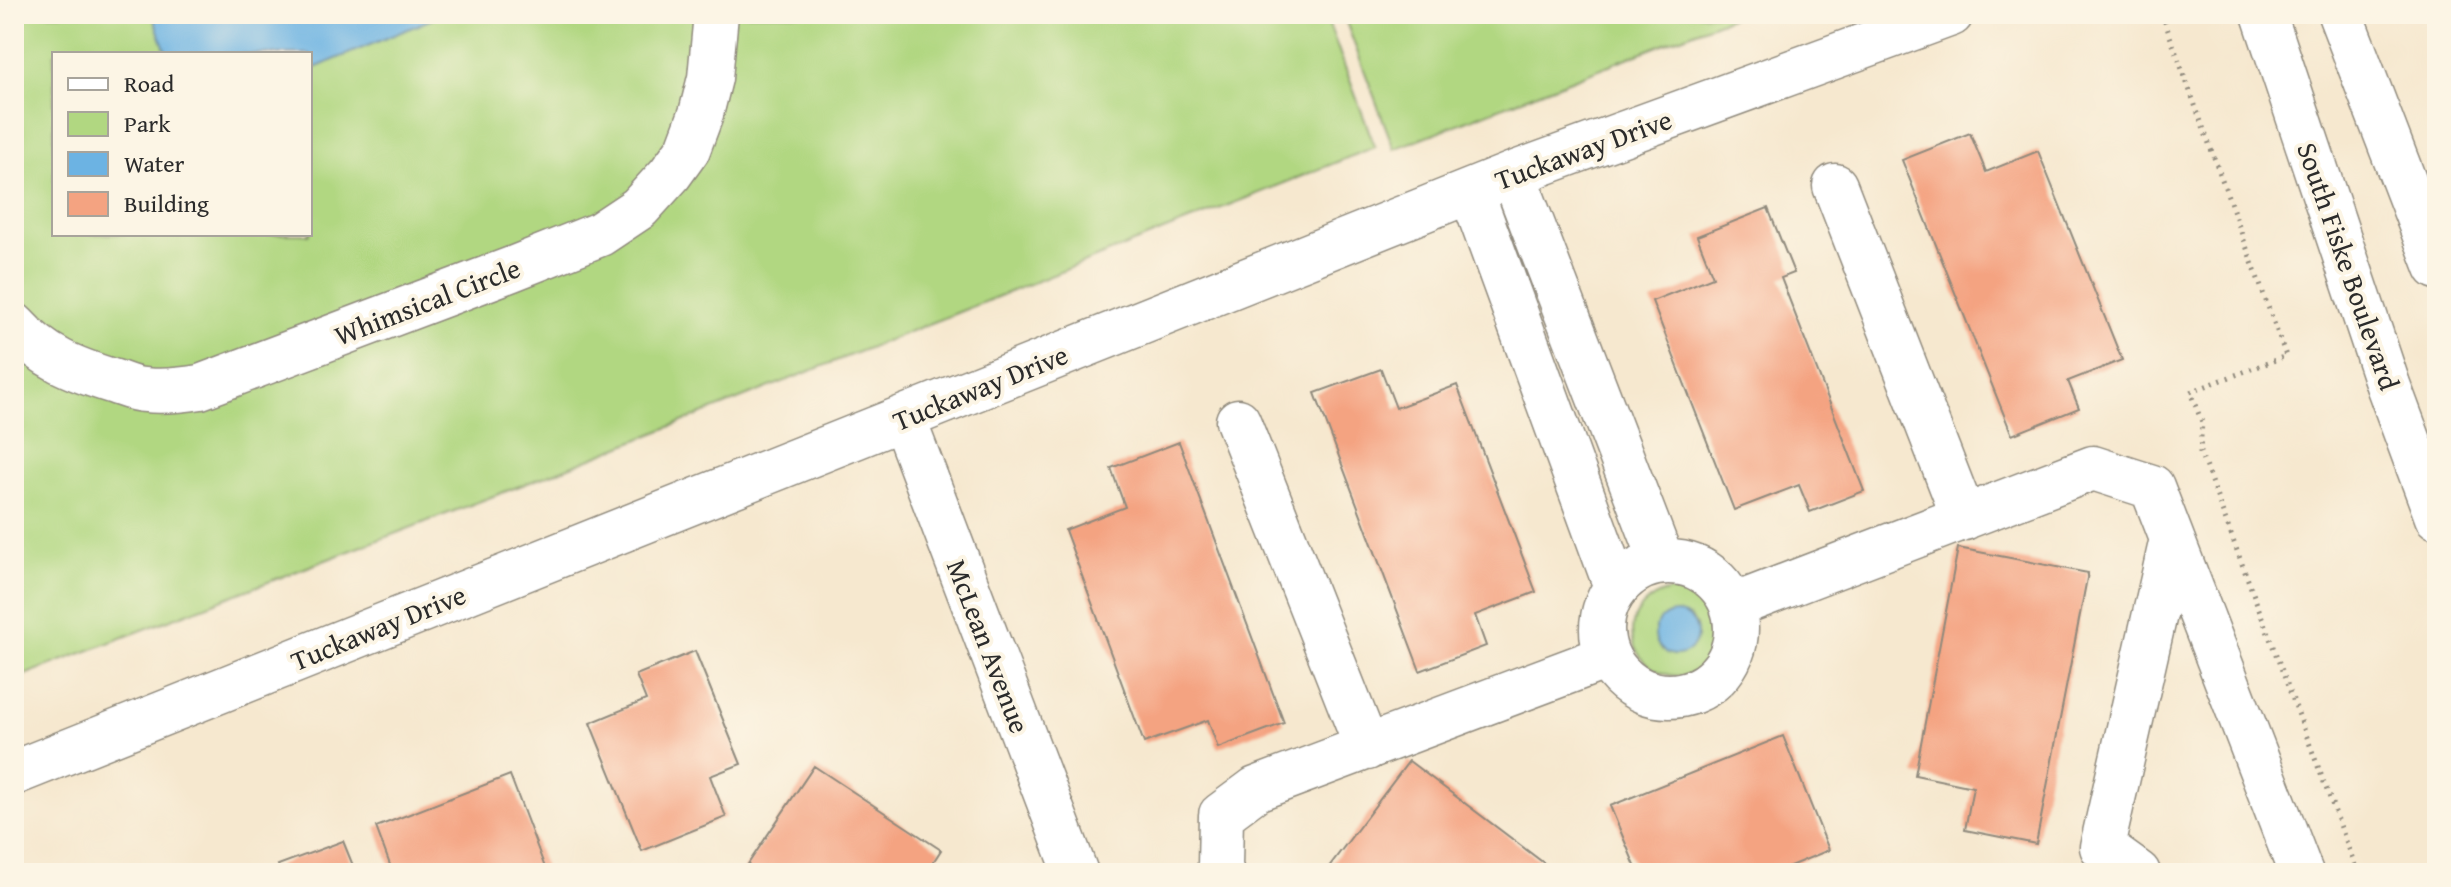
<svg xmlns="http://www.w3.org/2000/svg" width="2451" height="887" font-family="'Gentium Book Plus',serif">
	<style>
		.green { fill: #b1d781; stroke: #6e8156; stroke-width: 2; fill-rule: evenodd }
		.water { fill: #6cb3e3; stroke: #4c6f87; stroke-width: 2 }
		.building { fill: #f4a381 }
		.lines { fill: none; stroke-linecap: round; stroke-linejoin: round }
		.minor-casing { stroke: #908a7d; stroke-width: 47 }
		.major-casing { stroke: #908a7d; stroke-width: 47 }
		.path { stroke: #908a7d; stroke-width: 5; stroke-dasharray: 2 6; stroke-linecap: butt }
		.minor { stroke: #fff; stroke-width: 44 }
		.major { stroke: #fff; stroke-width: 44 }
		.labels { text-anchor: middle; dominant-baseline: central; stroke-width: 8; stroke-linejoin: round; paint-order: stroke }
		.street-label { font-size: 28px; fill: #2b2b2b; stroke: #fcf5e5 }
	</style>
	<rect width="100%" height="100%" fill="#fcf5e5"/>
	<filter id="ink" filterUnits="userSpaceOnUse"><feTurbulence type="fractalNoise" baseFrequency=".0125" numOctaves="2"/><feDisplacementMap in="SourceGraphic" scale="16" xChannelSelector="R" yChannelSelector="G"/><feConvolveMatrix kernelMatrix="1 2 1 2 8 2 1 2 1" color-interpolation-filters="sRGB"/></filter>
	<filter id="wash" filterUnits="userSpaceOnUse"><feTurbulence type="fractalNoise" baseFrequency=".006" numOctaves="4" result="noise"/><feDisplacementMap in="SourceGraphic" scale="32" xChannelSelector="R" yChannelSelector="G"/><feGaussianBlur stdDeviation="1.8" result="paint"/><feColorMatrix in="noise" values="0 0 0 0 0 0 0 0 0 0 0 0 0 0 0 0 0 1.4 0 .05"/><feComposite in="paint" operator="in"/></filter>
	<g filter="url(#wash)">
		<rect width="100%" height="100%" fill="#f6e8cf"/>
		<!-- green -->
		<path class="green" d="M14 14H1325L1375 147 546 476 14 679ZM54 54H310V234H54Z
			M1343 14H1740L1394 149Z
			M1679 590C1753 608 1710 697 1658 671 1646 665 1638 656 1634 644 1625 613 1651 592 1679 590ZM1690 617 1696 625 1697 637 1673 655 1662 650 1656 641Z"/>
		<!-- water -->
		<path class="water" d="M152 14H439L437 17 310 70V54H167Z
			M1655 634a21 21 0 1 1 42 0a21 21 0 1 1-42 0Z"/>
		<g id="blocks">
			<!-- building -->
			<path class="building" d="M1970 133 1986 172 2038 151 2122 360 2068 381 2079 408 2012 435 1902 160Z
				M1768 208 1794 273 1781 278 1864 491 1810 512 1799 485 1734 510 1652 301 1713 277 1697 236Z
				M1381 369 1396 408 1457 385 1536 592 1475 615 1486 646 1420 671 1315 393Z
				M1179 442 1284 723 1218 748 1208 720 1144 743 1065 530 1125 507 1111 468Z
				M1958 548 2088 573 2036 844 1965 830 1973 787 1915 775Z
				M695 651 741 764 710 776 726 817 642 851 590 723 646 700 636 675Z
				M1783 736 1829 850 1773 873H1638L1610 806Z
				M1409 761 1557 873H1334L1328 868Z
				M814 766 941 850 926 873H742Z
				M510 775 547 873H393L376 827Z
				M343 841 356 873H281L278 865Z"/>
		</g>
	</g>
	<g filter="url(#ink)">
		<use href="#blocks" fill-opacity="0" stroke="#908a7d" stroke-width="2"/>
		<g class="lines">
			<defs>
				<path id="minor" d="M1513 174 1662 562
					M1835 186 1964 518
					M1471 191 1616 587
					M14 325C44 358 73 369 115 382 124 385 135 390 145 390 163 392 182 390 200 387L512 269 600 234 639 208 670 174 688 149 701 114 710 78 716 14
					M903 418 1076 873
					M1238 421 1367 748
					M1602 629a67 67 0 1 1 134 0a67 67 0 1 1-134 0Z
					M1733 606 2093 468 2152 487 2301 873
					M14 773 1513 174 1951 14
					M1222 873 1220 867 1221 815 1256 789 1607 657
					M2138 873 2102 847 2172 539"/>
				<path id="major" d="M2264 14 2388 385 2437 517
					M2340 14 2437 267"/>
			</defs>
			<!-- minor casing -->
			<use href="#minor" class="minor-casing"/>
			<!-- major casing -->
			<use href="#major" class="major-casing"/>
			<!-- path -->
			<path class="path" d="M2162 14 2286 356 2190 392 2202 422 2200 452 2358 873"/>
			<!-- minor -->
			<use href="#minor" class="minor"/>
			<!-- major -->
			<use href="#major" class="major"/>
		</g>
	</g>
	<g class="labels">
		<!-- street labels -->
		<g class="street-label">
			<text transform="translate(1583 149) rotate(-20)">Tuckaway Drive</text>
			<text transform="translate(2349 266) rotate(71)">South Fiske Boulevard</text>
			<text transform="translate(427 301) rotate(-21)">Whimsical Circle</text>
			<text transform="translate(980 387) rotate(-22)">Tuckaway Drive</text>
			<text transform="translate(378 627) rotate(-22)">Tuckaway Drive</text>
			<text transform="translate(989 646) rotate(69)">McLean Avenue</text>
		</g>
	</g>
	<!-- margin -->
	<rect width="2451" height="887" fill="none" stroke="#fcf5e5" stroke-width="48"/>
	<!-- legend -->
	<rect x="52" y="52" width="260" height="184" fill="#fcf5e5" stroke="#a8a49b" stroke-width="2"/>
	<rect x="68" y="78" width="40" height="12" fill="#ffffff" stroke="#a8a49b" stroke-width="2"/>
	<text x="124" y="92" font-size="24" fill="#2b2b2b">Road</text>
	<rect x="68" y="112" width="40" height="24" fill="#b1d781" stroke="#a8a49b" stroke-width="2"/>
	<text x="124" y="132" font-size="24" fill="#2b2b2b">Park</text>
	<rect x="68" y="152" width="40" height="24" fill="#6cb3e3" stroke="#a8a49b" stroke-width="2"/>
	<text x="124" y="172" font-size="24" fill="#2b2b2b">Water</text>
	<rect x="68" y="192" width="40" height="24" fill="#f4a381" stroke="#a8a49b" stroke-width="2"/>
	<text x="124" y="212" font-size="24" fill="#2b2b2b">Building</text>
</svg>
